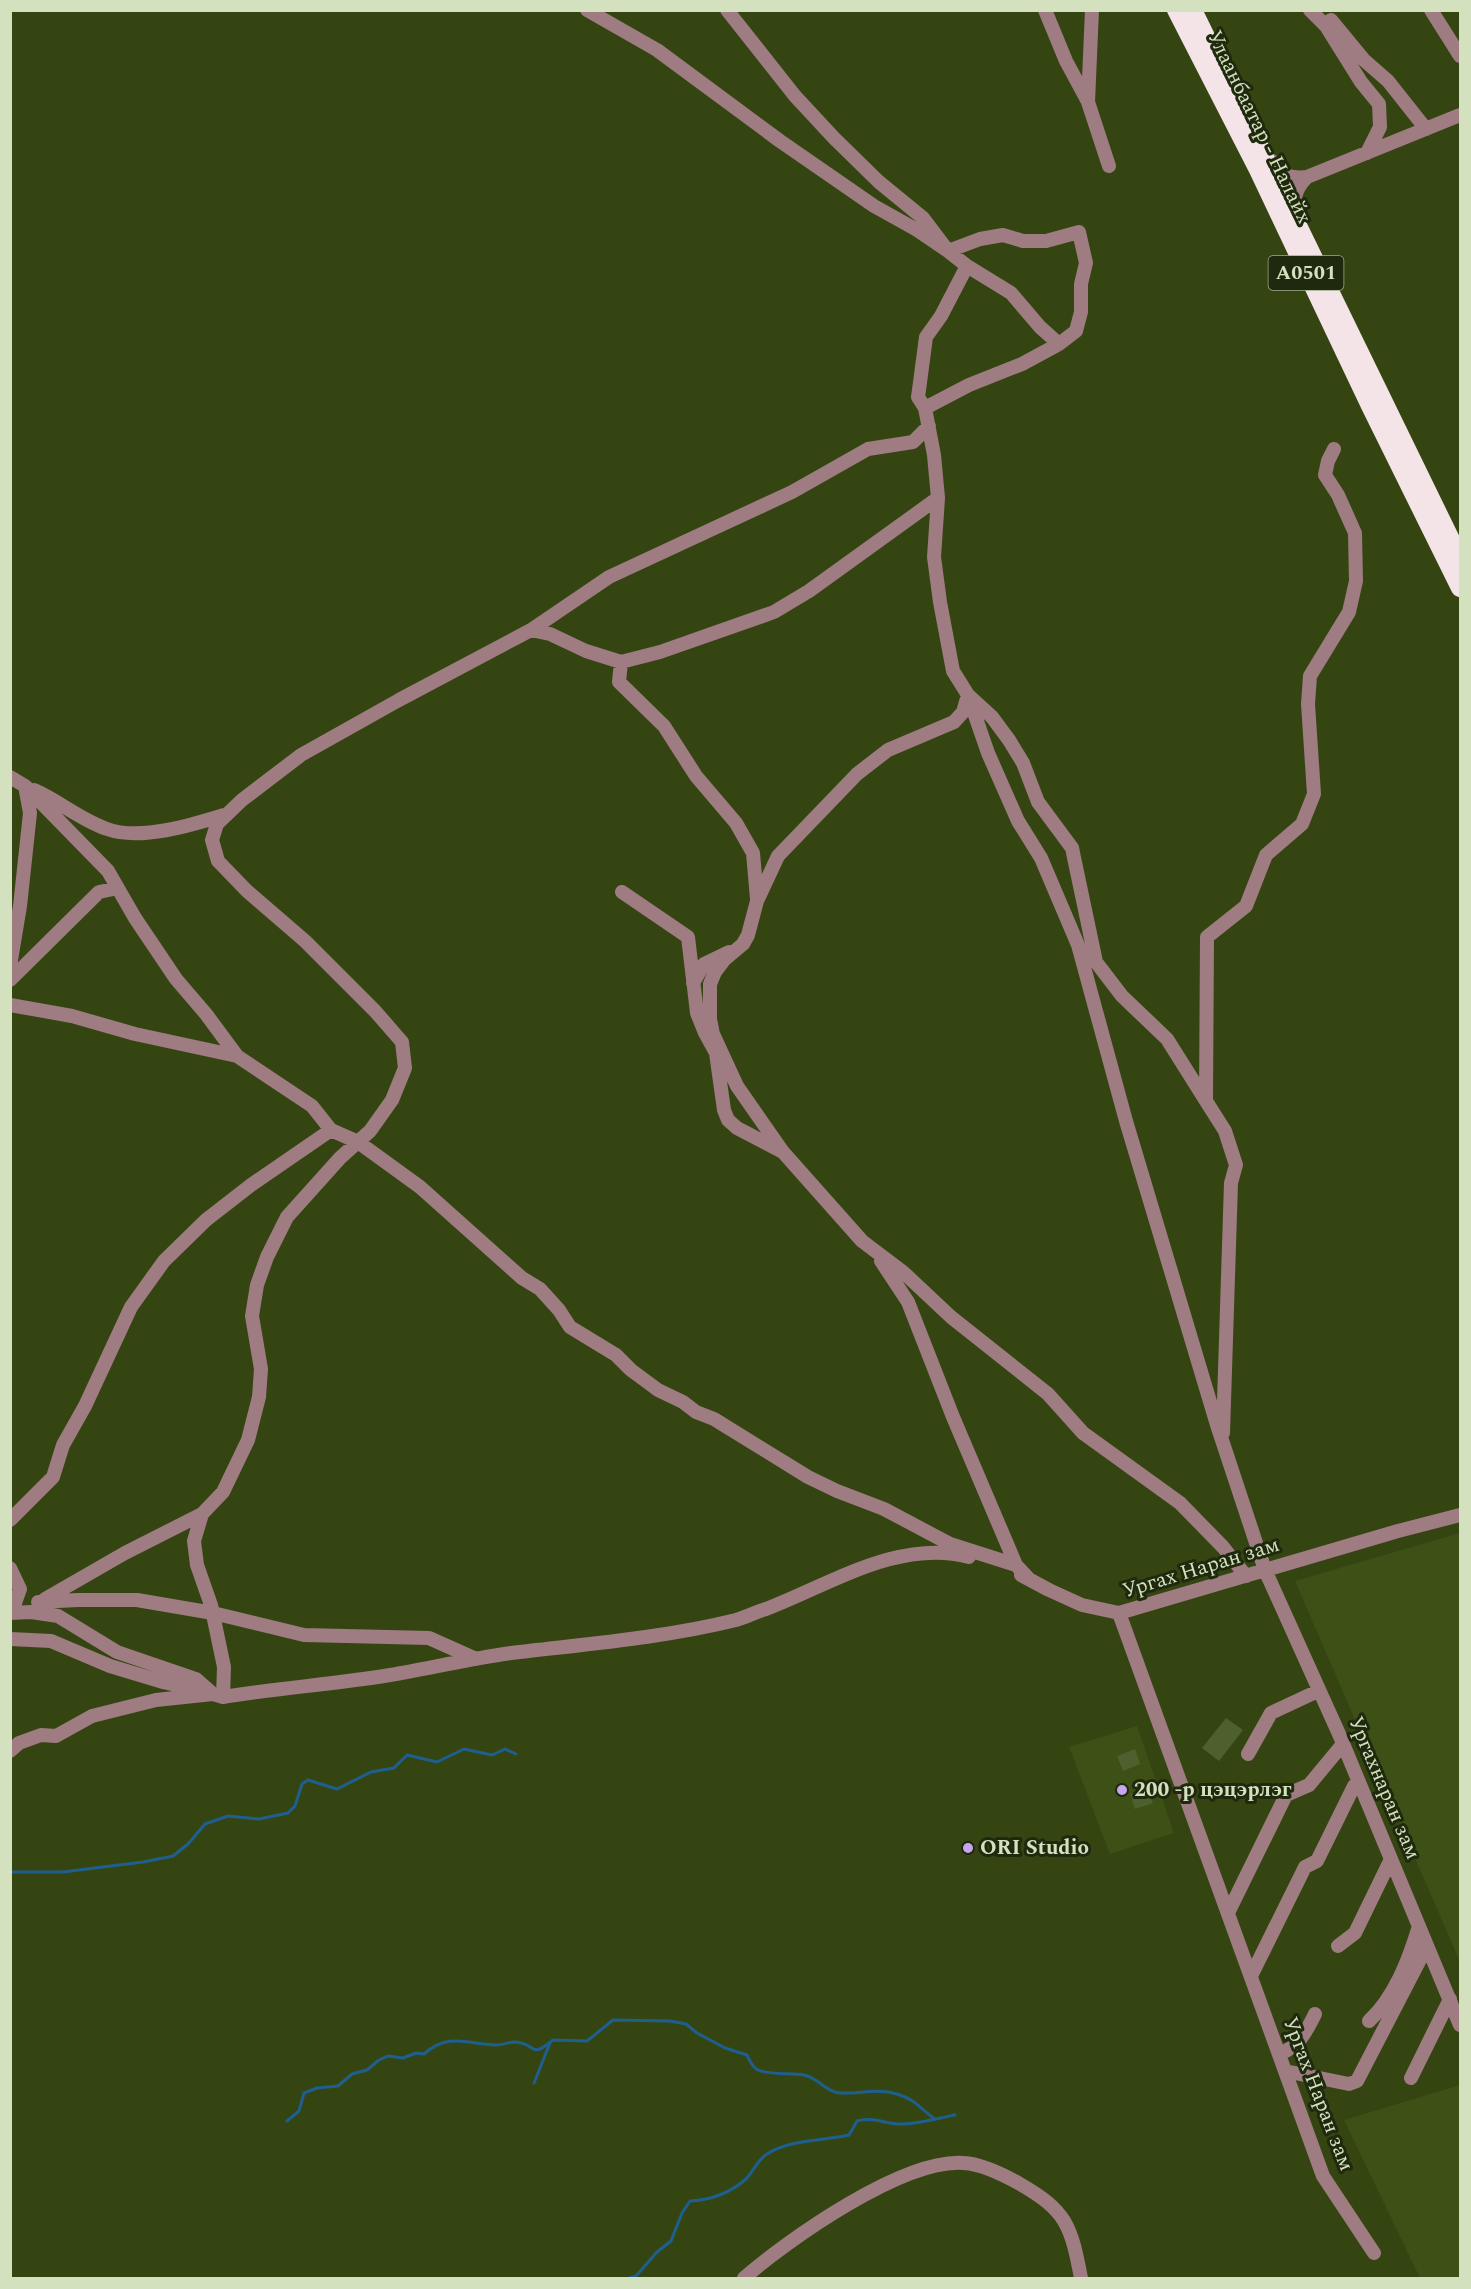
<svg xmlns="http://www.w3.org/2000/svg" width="1471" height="2289" font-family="Spectral,serif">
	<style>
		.built { fill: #3d5016 }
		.green { fill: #4e602e }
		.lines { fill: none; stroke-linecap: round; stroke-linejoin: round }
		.stream { stroke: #1e5f90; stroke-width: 3 }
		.minor { stroke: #9e7c82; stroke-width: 14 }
		.highway { stroke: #f5e4e7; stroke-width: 18 }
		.poi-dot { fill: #c8a6ef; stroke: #1f290d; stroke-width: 2 }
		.labels { text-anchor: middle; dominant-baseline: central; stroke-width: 6; stroke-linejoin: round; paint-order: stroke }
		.shield { fill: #1f290d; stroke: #9eaa8a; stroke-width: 1.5 }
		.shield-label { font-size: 20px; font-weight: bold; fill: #d4e1bf }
		.street-label { font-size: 21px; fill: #d4e1bf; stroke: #1f290d }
		.poi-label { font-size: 21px; font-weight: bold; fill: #d4e1bf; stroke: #1f290d; text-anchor: start }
	</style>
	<rect width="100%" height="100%" fill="#354512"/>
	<!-- built -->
	<path class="built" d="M1460 1533V1962L1295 1581Z
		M1137 1726 1174 1833 1110 1854 1069 1747Z
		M1460 2085V2278H1420L1344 2120Z"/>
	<!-- green -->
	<path class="green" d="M1226 1718 1243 1730 1219 1761 1202 1748Z
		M1135 1749 1140 1764 1123 1771 1117 1756Z
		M1147 1788 1153 1803 1135 1809 1130 1794Z"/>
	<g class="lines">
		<!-- stream -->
		<path class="stream" d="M10 1872H63L143 1862 173 1856 188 1844 205 1824 228 1816 259 1819 288 1813 295 1806 302 1784 308 1780 337 1789 371 1772 394 1768 407 1755 437 1762 464 1749 492 1755 505 1749 516 1754
			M534 2083 550 2043
			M287 2121 299 2111 304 2093 317 2088 338 2086 352 2074 367 2070 379 2060 388 2056 403 2058 416 2053 424 2054C449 2032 467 2044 496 2045 503 2045 509 2042 515 2042 537 2043 529 2060 553 2040L587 2041 613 2020 670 2021 686 2024 697 2033 725 2048 747 2055C750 2061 752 2067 758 2070 769 2075 791 2073 804 2075 819 2078 825 2092 841 2093 860 2094 878 2088 897 2094 917 2100 920 2109 935 2119
			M629 2278 636 2276 657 2252 671 2241 682 2213 690 2201C710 2200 730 2193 746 2179 753 2172 758 2159 767 2154 790 2139 823 2141 849 2135L857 2121C873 2116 887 2125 903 2124 920 2124 938 2118 955 2115"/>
		<!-- minor -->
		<path class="minor" d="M587 10 657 50 780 141 874 206 917 230 948 251 967 266 1011 293 1040 327 1059 344
			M727 10 795 96 834 138 879 182 923 218 948 251 980 239 1003 235 1023 241H1046L1079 232 1086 263 1081 284V312L1076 331 1059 344 1022 364 969 385 925 408
			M1045 10 1066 61 1087 100
			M1092 10 1088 102 1109 166
			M1310 10 1326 26 1361 82 1379 104 1380 127 1367 153
			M1431 10 1460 56
			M1331 20 1364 60 1388 81 1426 129
			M1272 161C1282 175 1289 179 1307 177L1460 115
			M1297 216C1292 200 1295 189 1307 177
			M967 266 941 316 926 337 919 390 918 397 925 408 934 455 938 498 934 557 940 602 953 671 968 695 988 753 1018 821 1041 858 1078 945 1126 1121 1217 1425 1265 1570 1339 1734 1460 2025
			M531 630 609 577 792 492 868 449 913 442 929 426
			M621 662 619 682 664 726 696 776 736 823 753 853 757 899
			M10 777 25 786 108 871 135 918 176 979 206 1014 237 1056 312 1106 331 1130 358 1142 420 1187 522 1278 540 1289 559 1310 570 1327 616 1355 631 1370 658 1390 683 1402 696 1412 714 1419 808 1477 837 1491 884 1509 950 1544 1016 1565 1029 1579
			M34 790C59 801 81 820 107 829 140 841 192 825 224 815
			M622 892 688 937 697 1013 705 1033 716 1053 724 1110 728 1120 737 1128 783 1152
			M10 966 20 906 30 813 25 786
			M10 980 99 892 118 888
			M693 983 704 964 729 952
			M10 1005 72 1016 135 1034 237 1056
			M1206 1101 1167 1039 1122 996 1096 962 1072 848 1038 802 1023 763 1009 740 992 717 968 695 963 712 954 722 888 750 857 774 778 856 757 901 748 935 743 944 724 960 715 972 710 984V1019L713 1034 737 1086 783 1152 862 1241 903 1272 951 1317 1048 1394 1083 1433 1180 1503 1223 1547 1246 1576
			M881 1261 908 1302 953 1417 1016 1565
			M1223 1433 1231 1183 1236 1165 1225 1131 1206 1101 1207 937 1246 906 1266 855 1302 824 1314 794 1308 704 1310 676 1349 612 1356 581 1355 533 1338 495 1325 475 1328 461 1334 449
			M10 1520 53 1477 63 1445 85 1406 131 1307 164 1261 206 1220 251 1185 331 1130
			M10 1568 20 1589 14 1606
			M1021 1575 1049 1590 1082 1605 1119 1613
			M45 1599 125 1553 202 1514
			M38 1602 78 1600H137L213 1613 304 1635 429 1638 476 1659
			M10 1613 31 1612 58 1616 117 1652 196 1679 213 1694
			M10 1639 51 1641 110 1666 163 1682 202 1691
			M223 1697 224 1667 211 1605 197 1565 194 1541 202 1514 223 1492 248 1440 259 1397 261 1369 252 1316 257 1285 267 1257 287 1217 340 1158 370 1131 392 1100 405 1068 402 1042 375 1011 305 941 247 891 218 861 212 840 217 824 242 800 301 755 399 700 531 630 550 634 586 651 621 662 660 652 774 612 809 591 938 498
			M10 1751 19 1743 41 1735 56 1736 92 1716 156 1700 213 1694 223 1697C279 1688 335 1684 390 1675 430 1668 470 1659 511 1653 586 1644 663 1638 736 1620 746 1617 756 1612 766 1609 829 1585 900 1538 969 1557
			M1248 1754 1271 1713 1318 1691
			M1228 1913 1286 1795 1309 1785 1343 1744
			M1338 1946 1355 1933 1391 1859
			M1251 1976 1305 1867 1317 1861 1354 1786 1359 1783
			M1369 2021C1395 1997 1409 1959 1419 1926
			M1279 2054C1299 2047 1306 2032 1315 2014
			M1285 2071 1349 2084 1357 2081 1427 1946
			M1411 2078 1450 1999
			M1374 2253 1323 2176 1119 1613 1398 1531 1460 1515
			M744 2278C789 2239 904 2158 964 2163 982 2164 1004 2175 1020 2184 1067 2211 1071 2226 1081 2278"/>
		<!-- highway -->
		<path class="highway" d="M1176 10 1258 170 1370 406 1460 588
			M1193 10 1460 558"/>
	</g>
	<!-- markers -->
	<g class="poi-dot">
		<circle cx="1122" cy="1790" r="6"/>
		<circle cx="968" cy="1848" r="6"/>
	</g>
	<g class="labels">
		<!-- shield labels -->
		<rect class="shield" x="1268.5" y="256" width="75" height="34" rx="4.5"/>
		<g class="shield-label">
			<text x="1306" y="273">A0501</text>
		</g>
		<!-- street labels -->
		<g class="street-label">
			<text transform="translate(1259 127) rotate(64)">Улаанбаатар - Налайх</text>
			<text transform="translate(1201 1568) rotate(-17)">Ургах Наран зам</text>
			<text transform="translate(1384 1788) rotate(67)">Ургахнаран зам</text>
			<text transform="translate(1318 2094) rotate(69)">Ургах Наран зам</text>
		</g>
		<!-- poi labels -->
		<g class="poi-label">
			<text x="1134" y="1790">200 -р цэцэрлэг</text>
			<text x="980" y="1848">ORI Studio</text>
		</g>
	</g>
	<!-- border -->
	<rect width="1471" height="2289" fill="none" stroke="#d4e1bf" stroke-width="24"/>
</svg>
